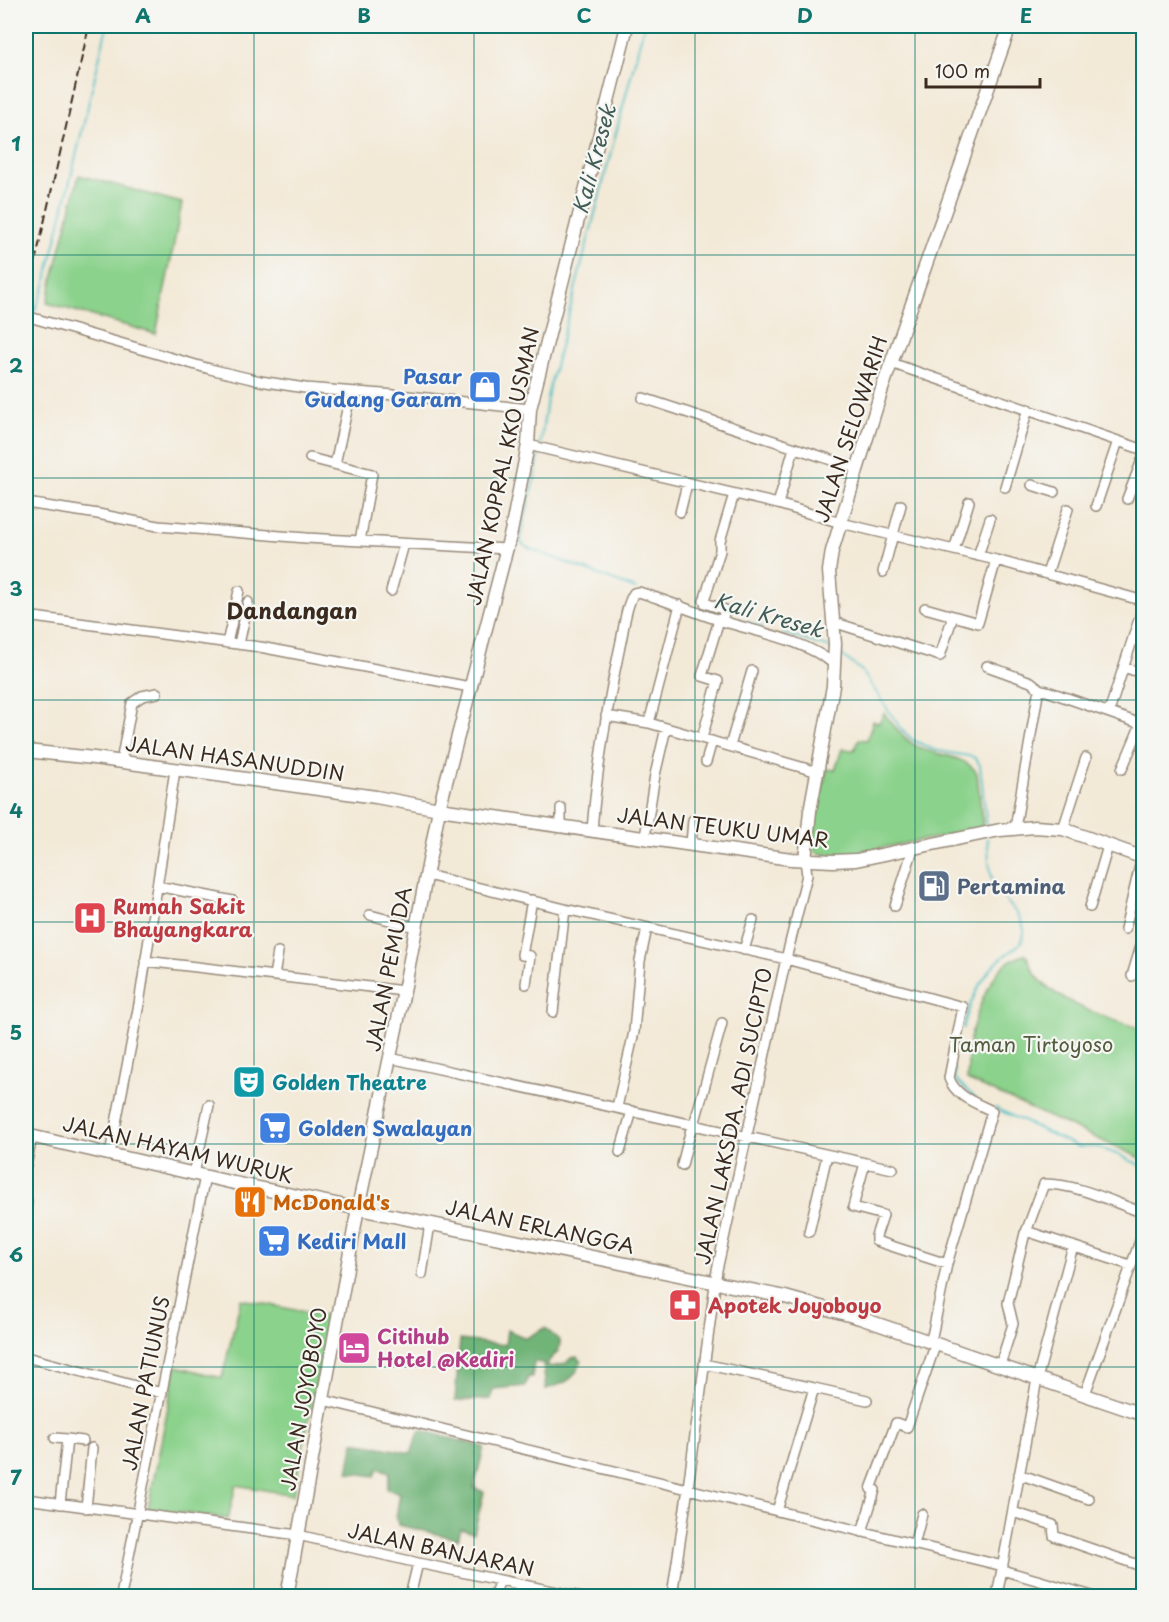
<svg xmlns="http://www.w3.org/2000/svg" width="1169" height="1622" font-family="'Playpen Sans',sans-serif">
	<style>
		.green { fill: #8bd28c; stroke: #637e55; stroke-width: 1.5 }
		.forest { fill: #70b478; stroke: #566f4b; stroke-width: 1.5 }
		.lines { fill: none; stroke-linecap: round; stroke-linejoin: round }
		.stream { stroke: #4ebdc3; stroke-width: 2 }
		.minor-casing { stroke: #978a7a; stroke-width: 12 }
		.major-casing { stroke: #978a7a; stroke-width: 15 }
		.minor { stroke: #fff; stroke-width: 9 }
		.major { stroke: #fff; stroke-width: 12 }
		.rail { stroke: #3b2a1e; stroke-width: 2; stroke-dasharray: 9 4.5; stroke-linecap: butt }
		.grid { fill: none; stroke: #0f766e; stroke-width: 1.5; stroke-opacity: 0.55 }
		.labels { text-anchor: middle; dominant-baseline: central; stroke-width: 4.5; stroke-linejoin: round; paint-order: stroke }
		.shop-label { font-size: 20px; font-weight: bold; fill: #366cbe; stroke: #f6f6f2; text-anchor: start }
		.street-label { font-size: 20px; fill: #3b2a1e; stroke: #f6f6f2 }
		.service-label { font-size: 20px; font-weight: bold; fill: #4e5e75; stroke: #f6f6f2; text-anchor: start }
		.health-label { font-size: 20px; font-weight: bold; fill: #be3a42; stroke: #f6f6f2; text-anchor: start }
		.park-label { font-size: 20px; fill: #535c3f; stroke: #f6f6f2 }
		.culture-label { font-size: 20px; font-weight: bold; fill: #0d838f; stroke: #f6f6f2; text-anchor: start }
		.food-label { font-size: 20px; font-weight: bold; fill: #c56008; stroke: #f6f6f2; text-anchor: start }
		.hotel-label { font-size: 20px; font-weight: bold; fill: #b23c85; stroke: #f6f6f2; text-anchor: start }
		.water-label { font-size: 21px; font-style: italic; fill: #425d58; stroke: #f6f6f2 }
		.quarter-label { font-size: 22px; font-weight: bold; fill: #3b2a1e; stroke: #f6f6f2 }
		.neatline { fill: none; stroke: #0f766e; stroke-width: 2 }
		.grid-label { font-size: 20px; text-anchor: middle; font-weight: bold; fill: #0f766e }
	</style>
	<rect width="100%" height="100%" fill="#f6f6f2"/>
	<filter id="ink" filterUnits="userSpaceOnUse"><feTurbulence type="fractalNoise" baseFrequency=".0167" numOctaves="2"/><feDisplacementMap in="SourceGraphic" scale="12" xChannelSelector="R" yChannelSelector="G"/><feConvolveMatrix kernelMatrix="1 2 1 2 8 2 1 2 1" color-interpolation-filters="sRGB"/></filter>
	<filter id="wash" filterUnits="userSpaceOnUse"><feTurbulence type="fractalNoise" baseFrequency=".008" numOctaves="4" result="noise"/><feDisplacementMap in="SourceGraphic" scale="24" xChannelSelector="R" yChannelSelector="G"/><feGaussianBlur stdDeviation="1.35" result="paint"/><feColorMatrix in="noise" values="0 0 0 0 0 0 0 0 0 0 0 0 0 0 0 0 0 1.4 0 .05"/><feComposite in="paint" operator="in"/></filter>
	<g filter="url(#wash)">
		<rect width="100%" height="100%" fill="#f3e9d7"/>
		<!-- green -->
		<path class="green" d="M79 175 182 203 156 334 47 303Z
			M884 713C892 724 901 736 913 744 933 758 963 752 977 773L983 829 837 856 817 853 813 849 815 821 827 769 835 770 842 749 854 750 859 739 867 740 873 721 879 723Z
			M1026 954C1029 961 1032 969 1036 975 1055 1002 1113 1021 1143 1029V1159L967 1080C968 1070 968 1061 968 1051 971 1026 987 977 1008 962 1013 959 1020 957 1026 954Z
			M241 1299 330 1317 293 1495 236 1485 228 1519 148 1508 176 1366 222 1378Z"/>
		<!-- forest -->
		<path class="forest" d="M545 1328 560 1341C560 1357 552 1353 547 1364L551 1367 565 1364 571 1358 577 1357 581 1362C574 1381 564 1384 546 1389L543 1363 534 1362 532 1377H528L525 1386 493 1389 491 1399 455 1401 460 1340 505 1345 507 1330 526 1338Z
			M420 1430 484 1447 474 1488 484 1492 474 1533 461 1529 458 1539 399 1525 396 1518 400 1493 387 1489 390 1472 378 1468 375 1476 348 1472 354 1442 411 1453Z"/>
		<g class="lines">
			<!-- stream -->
			<path class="stream" d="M34 312 45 286 107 26
				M26 343 31 324
				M540 446 548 393 644 26
				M539 452 536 472 521 534V543L528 548 636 589
				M727 617 762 627
				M782 633 831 648
				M840 654 862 671 901 729 913 740 934 750 974 757 980 765 987 829
				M963 1028C970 1001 981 975 1003 957 1013 948 1025 945 1024 930 1022 913 1001 899 994 884 988 871 989 852 987 838
				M955 1069 954 1078 976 1099
				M995 1108 1078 1147H1097L1119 1155 1144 1167"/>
		</g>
	</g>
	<g filter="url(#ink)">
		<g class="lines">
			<defs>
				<path id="minor" d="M26 316 210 369 260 381 305 388 408 396 530 409
					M891 363 1144 450
					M643 398 856 468
					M528 445 778 504 841 523 996 560 1144 601
					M310 458 372 474 360 541
					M335 464 351 392
					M1032 485 1054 492
					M1005 487 1028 409
					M1127 499 1144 455
					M26 503 98 514 158 526 306 538 507 549
					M778 504 794 448
					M1096 506 1118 441
					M680 512 687 484
					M954 550 969 502
					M978 556 990 519
					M883 572 901 505
					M1047 574 1068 509
					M391 591 404 544
					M925 608 978 623 996 560
					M26 616 260 647 470 687
					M722 621 725 610 705 603 704 601 720 551V541L734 494
					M833 622 940 656 953 616
					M227 643 239 591
					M239 644 248 602
					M987 666 1031 682 1041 690
					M1124 667 1144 674
					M1109 712 1144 604
					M606 716 649 723 818 772
					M649 723 680 605
					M702 738 718 681 702 676 719 620
					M730 746 752 671
					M121 762 132 703 142 696 157 693
					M706 762 712 741
					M1122 769 1141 724
					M561 826V808
					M1015 828 1038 694 1041 690 1047 691 1144 725
					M1063 829 1086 758
					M592 830C597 768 607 707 620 646 624 630 625 607 634 593L639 592C667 601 694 612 722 621 760 633 803 639 834 664
					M645 837 655 775 666 728
					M691 844 693 820
					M427 875 565 909 786 959 963 1007 949 1078C955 1096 976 1103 992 1111L947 1264 931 1341
					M157 886 233 901
					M895 906 913 849
					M1090 907 1108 846
					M370 915 416 927
					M1125 929 1142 857
					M744 950 753 920
					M145 961 404 991
					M274 976 278 952
					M1132 976 1144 936
					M526 984 530 956 522 955 532 900
					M553 1012 565 909
					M390 1058 893 1169
					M617 1107 634 1032 640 961 647 928
					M694 1125 722 1023
					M620 1152 632 1111
					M110 1154 139 1004 175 770
					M865 1163 853 1207 883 1215 876 1236V1241L947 1264
					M682 1165 692 1125
					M26 1166 32 1137
					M194 1174 209 1105
					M26 1198 27 1202 26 1209
					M809 1232 827 1155
					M1026 1232 1044 1184C1078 1184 1112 1202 1144 1213
					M422 1274 430 1224
					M26 1357 162 1393
					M704 1364 814 1388
					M1000 1365 1013 1324 1008 1303 1025 1233 1029 1232 1130 1265
					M1085 1394 1144 1230
					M323 1400 1003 1566
					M55 1438 67 1439 60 1504
					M67 1439 83 1441
					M1019 1474 1089 1499
					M26 1499 298 1535 418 1563 577 1596
					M86 1508 92 1448
					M777 1511 814 1388 867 1400
					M1013 1512 1053 1525 1054 1536 1144 1567
					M862 1532 875 1490 871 1489 896 1423 907 1427 936 1343
					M914 1545 922 1514
					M1002 1570 1092 1596
					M121 1596 205 1176
					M410 1596 418 1563
					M494 1596 500 1580
					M513 1596 518 1584
					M672 1596 688 1488 717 1270 786 959 807 875 805 860
					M997 1596 1037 1379 1073 1246"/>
				<path id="major" d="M26 751 94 758 376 797 439 809 791 859 833 861 856 860 1000 830 1035 827 1063 829 1144 858
					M805 860 810 811 833 686 835 644 829 571 832 551 882 389 1010 26
					M26 1135 234 1183 785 1297 860 1318 1144 1415
					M287 1596 358 1208 404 991 439 809 511 532 528 445 530 409 627 26"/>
			</defs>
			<!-- minor casing -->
			<use href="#minor" class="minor-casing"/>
			<!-- major casing -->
			<use href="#major" class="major-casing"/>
			<!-- minor -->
			<use href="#minor" class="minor"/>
			<!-- major -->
			<use href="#major" class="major"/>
			<!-- rail -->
			<path class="rail" d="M26 302 89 26"/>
		</g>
	</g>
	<!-- grid -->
	<path class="grid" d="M254 26V1596M474 26V1596M695 26V1596M915 26V1596M26 255H1144M26 478H1144M26 700H1144M26 922H1144M26 1144H1144M26 1367H1144"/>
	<!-- icons -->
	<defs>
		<symbol id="shop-square" viewBox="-11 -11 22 22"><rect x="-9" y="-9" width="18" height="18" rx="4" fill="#3f7fe0" stroke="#f6f6f2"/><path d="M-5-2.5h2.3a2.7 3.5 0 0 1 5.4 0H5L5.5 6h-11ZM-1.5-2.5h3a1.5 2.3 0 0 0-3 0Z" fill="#fff"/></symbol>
		<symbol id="fuel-square" viewBox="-11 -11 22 22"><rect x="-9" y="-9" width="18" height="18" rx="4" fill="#5c6f8a" stroke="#f6f6f2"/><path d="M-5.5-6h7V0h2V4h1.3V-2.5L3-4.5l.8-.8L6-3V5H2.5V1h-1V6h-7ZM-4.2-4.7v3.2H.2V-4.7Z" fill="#fff"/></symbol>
		<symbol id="hospital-square" viewBox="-11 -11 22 22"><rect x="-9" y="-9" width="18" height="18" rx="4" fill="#e0444e" stroke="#f6f6f2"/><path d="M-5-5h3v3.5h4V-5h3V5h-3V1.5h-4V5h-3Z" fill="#fff"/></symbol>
		<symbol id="theatre-square" viewBox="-11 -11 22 22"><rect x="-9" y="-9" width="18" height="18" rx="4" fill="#0f9aa8" stroke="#f6f6f2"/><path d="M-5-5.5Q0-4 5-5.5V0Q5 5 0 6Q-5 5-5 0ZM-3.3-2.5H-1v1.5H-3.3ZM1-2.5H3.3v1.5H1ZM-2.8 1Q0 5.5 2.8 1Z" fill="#fff"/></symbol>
		<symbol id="supermarket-square" viewBox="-11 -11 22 22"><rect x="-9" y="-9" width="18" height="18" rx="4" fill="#3f7fe0" stroke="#f6f6f2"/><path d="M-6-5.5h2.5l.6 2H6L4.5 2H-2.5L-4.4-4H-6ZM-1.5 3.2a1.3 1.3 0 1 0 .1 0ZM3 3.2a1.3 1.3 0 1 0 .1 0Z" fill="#fff"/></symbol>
		<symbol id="restaurant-square" viewBox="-11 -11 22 22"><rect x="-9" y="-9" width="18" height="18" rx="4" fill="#e8710a" stroke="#f6f6f2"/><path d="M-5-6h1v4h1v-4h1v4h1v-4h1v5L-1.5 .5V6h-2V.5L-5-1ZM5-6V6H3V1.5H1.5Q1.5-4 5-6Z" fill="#fff"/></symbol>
		<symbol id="pharmacy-square" viewBox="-11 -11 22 22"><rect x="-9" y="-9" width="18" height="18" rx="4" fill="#e0444e" stroke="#f6f6f2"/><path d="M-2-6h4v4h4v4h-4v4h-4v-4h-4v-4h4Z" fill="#fff"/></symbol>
		<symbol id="hotel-square" viewBox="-11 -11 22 22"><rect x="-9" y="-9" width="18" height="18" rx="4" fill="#d1479c" stroke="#f6f6f2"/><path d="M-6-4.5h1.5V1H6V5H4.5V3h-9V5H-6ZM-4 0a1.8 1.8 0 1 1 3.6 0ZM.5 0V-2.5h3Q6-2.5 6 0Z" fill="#fff"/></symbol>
	</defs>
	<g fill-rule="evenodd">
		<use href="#shop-square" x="466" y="368" width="38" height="38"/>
		<use href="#fuel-square" x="915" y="867" width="38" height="38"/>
		<use href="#hospital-square" x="71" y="899" width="38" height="38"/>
		<use href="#theatre-square" x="230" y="1063" width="38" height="38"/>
		<use href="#supermarket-square" x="256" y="1109" width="38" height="38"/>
		<use href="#restaurant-square" x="231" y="1183" width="38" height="38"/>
		<use href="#supermarket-square" x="255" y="1222" width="38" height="38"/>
		<use href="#pharmacy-square" x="666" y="1286" width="38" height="38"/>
		<use href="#hotel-square" x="335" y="1329" width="38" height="38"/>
	</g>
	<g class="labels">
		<!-- shop labels -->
		<g class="shop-label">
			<text x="462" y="376" text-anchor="end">Pasar<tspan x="462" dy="23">Gudang Garam</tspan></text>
			<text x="298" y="1128">Golden Swalayan</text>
			<text x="297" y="1241">Kediri Mall</text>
		</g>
		<!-- street labels -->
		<g class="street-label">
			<text transform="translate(850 429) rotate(-72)">JALAN SELOWARIH</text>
			<text transform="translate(502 466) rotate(-78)">JALAN KOPRAL KKO USMAN</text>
			<text transform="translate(235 758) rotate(8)">JALAN HASANUDDIN</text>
			<text transform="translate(723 827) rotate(7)">JALAN TEUKU UMAR</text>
			<text transform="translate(388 969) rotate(-79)">JALAN PEMUDA</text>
			<text transform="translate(733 1116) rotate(-78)">JALAN LAKSDA. ADI SUCIPTO</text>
			<text transform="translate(178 1149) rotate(13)">JALAN HAYAM WURUK</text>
			<text transform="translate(540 1226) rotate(12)">JALAN ERLANGGA</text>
			<text transform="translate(145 1383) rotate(-79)">JALAN PATIUNUS</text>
			<text transform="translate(303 1399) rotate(-80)">JALAN JOYOBOYO</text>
			<text transform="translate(441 1549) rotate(12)">JALAN BANJARAN</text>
		</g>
		<!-- service labels -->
		<g class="service-label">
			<text x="957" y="886">Pertamina</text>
		</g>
		<!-- health labels -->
		<g class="health-label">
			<text x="113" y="906">Rumah Sakit<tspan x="113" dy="23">Bhayangkara</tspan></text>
			<text x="708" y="1305">Apotek Joyoboyo</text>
		</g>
		<!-- park labels -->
		<g class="park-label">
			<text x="1031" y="1044">Taman Tirtoyoso</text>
		</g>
		<!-- culture labels -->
		<g class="culture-label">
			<text x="272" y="1082">Golden Theatre</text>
		</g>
		<!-- food labels -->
		<g class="food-label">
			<text x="273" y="1202">McDonald's</text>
		</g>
		<!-- hotel labels -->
		<g class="hotel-label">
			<text x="377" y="1336">Citihub<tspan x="377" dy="23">Hotel @Kediri</tspan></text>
		</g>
		<!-- water labels -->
		<g class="water-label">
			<text transform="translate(593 159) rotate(-75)">Kali Kresek</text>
			<text transform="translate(769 614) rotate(16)">Kali Kresek</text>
		</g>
		<!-- quarter labels -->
		<g class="quarter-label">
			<text x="292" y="609">Dandangan</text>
		</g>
	</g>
	<!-- margin -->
	<rect width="1169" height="1622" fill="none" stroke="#f6f6f2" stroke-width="66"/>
	<!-- scale -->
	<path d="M926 78v9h114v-9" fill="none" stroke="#3b2a1e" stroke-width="3"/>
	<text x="935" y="78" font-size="18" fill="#3b2a1e" stroke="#f6f6f2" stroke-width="4.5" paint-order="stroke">100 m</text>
	<rect x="33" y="33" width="1103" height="1556" class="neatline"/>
	<g class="grid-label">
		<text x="143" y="23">A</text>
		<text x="364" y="23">B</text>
		<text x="584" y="23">C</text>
		<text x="805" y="23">D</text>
		<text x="1026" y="23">E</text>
		<text x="16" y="151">1</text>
		<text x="16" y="373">2</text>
		<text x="16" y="596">3</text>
		<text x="16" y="818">4</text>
		<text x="16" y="1040">5</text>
		<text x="16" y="1262">6</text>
		<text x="16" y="1485">7</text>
	</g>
</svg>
